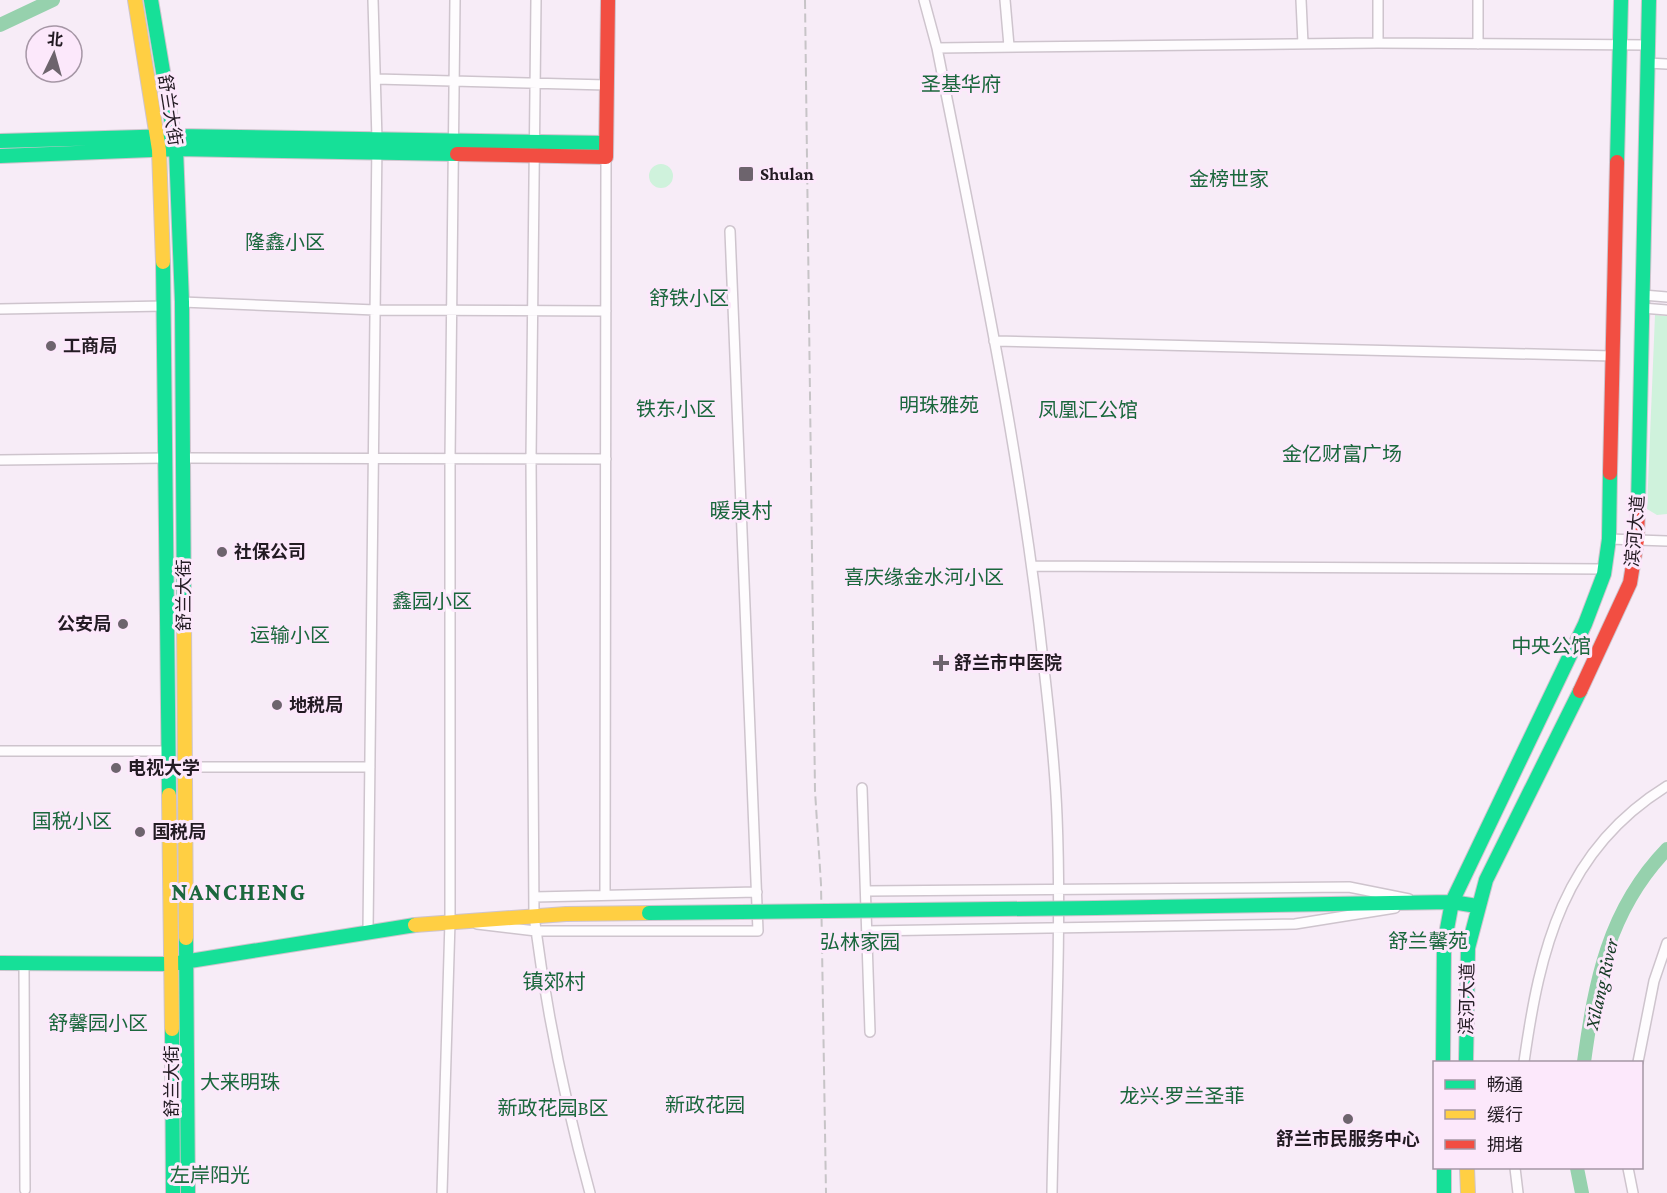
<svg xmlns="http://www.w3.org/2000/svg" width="1667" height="1193" font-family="'Crimson Pro','Noto Sans SC',serif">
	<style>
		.green { fill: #cff2dc }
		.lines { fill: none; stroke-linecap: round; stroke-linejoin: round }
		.river { stroke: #96d1ad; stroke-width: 14 }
		.street-casing { stroke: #cec4cd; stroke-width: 12 }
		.fast-casing { stroke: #cec4cd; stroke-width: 16 }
		.slow-casing { stroke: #cec4cd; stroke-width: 16 }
		.jam-casing { stroke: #cec4cd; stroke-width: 16 }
		.street { stroke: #fefcfe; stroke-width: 9 }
		.fast { stroke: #16e098; stroke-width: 14 }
		.slow { stroke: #ffcf43; stroke-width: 14 }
		.jam { stroke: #f24e42; stroke-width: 14 }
		.rail { stroke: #c7c4c7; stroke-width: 2; stroke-dasharray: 9 4.5; stroke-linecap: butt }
		.fast-bridge-casing { stroke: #cec4cd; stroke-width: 16; stroke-linecap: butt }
		.fast-bridge { stroke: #16e098; stroke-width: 14 }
		.poi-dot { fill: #6d646d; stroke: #fce8fb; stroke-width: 2 }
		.labels { text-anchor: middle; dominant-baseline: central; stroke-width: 6; stroke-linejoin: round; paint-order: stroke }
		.street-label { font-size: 18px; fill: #231b23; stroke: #fce8fb }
		.poi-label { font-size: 18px; font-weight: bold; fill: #231b23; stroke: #fce8fb; text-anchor: start }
		.neighbourhood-label { font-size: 20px; fill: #1b673d; stroke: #fce8fb }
		.water-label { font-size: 20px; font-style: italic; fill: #133a23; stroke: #fce8fb }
		.quarter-label { font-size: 21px; fill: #1b673d; stroke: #fce8fb }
		.district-label { font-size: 24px; font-weight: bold; letter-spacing: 1.5px; fill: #1b673d; stroke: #fce8fb }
	</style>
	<rect width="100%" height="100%" fill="#f7ecf7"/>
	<!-- green -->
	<path class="green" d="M649 176a12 12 0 1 1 24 0a12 12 0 1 1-24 0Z
		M1655 315 1667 316V514L1657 515 1647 509Z"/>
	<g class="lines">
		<!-- river -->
		<path class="river" d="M0 25 53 0
			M1584 1062C1595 982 1608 910 1667 849
			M1577 1168 1582 1193"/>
		<defs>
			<path id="street" d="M536 0 531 459 534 916C546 1009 565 1102 590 1193
				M924 0 937 48C977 251 1021 454 1043 660 1049 711 1055 764 1057 816 1062 941 1054 1068 1052 1193
				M1005 0 1009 46
				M1301 0 1303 44
				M1378 43V0
				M1478 44V0
				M937 48 1378 43 1648 45
				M1647 63 1667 64
				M376 79 607 85
				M1643 295 1667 297
				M182 302 375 310 606 311
				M1642 308 1667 310
				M0 309 165 306
				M994 341 1613 356
				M184 458 606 459
				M0 460 167 458
				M1609 539 1667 541
				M1033 566 1604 569
				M0 751H169
				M185 767H370
				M862 788 870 1032
				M866 891 1349 887 1409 899
				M605 894 606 157
				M534 897 757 892
				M477 924 536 931H758L730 231
				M368 931 377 140 373 0
				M867 931 1295 924 1395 908
				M24 964 25 1190
				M1524 1062C1540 949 1563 850 1667 786
				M1638 1062 1654 981 1667 943
				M1515 1168 1518 1193
				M1628 1168 1633 1193
				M442 1193 450 921V459L455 0"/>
			<path id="fast" d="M151 0 176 149 182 302 184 619
				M0 141 175 136 606 143
				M0 156 176 149 457 154
				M1617 162 1621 0
				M163 262 169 795
				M1638 506 1649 0
				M1095 908 1452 902 1477 906
				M186 938 188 1193
				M0 963 171 964 415 925
				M172 1029 173 1193
				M1443 1062 1444 945 1452 902 1585 624 1604 574 1609 539 1610 473
				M1466 1062 1468 948 1486 880 1580 691
				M1444 1168V1193"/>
			<path id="slow" d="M135 0 159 150 163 262
				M184 619 186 938
				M169 795 172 1029
				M415 925 566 914 649 913
				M1467 1168 1468 1193"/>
			<path id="jam" d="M457 154 606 157 608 0
				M1610 473 1617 162
				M1580 691 1630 583 1637 540 1638 506"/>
		</defs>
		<!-- street casing -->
		<use href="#street" class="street-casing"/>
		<!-- fast casing -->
		<use href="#fast" class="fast-casing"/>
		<!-- slow casing -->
		<use href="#slow" class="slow-casing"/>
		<!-- jam casing -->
		<use href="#jam" class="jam-casing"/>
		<!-- street -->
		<use href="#street" class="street"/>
		<!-- fast -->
		<use href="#fast" class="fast"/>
		<!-- slow -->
		<use href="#slow" class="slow"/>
		<!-- jam -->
		<use href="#jam" class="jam"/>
		<!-- rail -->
		<path class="rail" d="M805 0 815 791 821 884 826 1193"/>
		<defs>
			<path id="fast-bridge" d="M649 913 1095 908"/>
		</defs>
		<!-- fast-bridge casing -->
		<use href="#fast-bridge" class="fast-bridge-casing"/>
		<!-- fast-bridge -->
		<use href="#fast-bridge" class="fast-bridge"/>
	</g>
	<!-- markers -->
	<g class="poi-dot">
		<rect x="738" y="166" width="16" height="16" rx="3"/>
		<circle cx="51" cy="346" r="6"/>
		<circle cx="222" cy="552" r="6"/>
		<circle cx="123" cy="624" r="6"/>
		<path d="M938 654h6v6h6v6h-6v6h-6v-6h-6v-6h6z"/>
		<circle cx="277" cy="705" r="6"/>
		<circle cx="116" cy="768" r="6"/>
		<circle cx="140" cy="832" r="6"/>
		<circle cx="1348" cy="1119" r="6"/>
	</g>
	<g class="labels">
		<!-- street labels -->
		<g class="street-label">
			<text transform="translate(170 110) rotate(81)">舒兰大街</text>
			<text transform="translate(1635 531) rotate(-85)">滨河大道</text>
			<text transform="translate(184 595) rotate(-90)">舒兰大街</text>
			<text transform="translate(1467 999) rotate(-89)">滨河大道</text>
			<text transform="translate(172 1081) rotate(-90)">舒兰大街</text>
		</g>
		<!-- poi labels -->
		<g class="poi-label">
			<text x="760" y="174">Shulan</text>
			<text x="63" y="346">工商局</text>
			<text x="234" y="552">社保公司</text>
			<text x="111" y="624" text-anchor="end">公安局</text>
			<text x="954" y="663">舒兰市中医院</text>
			<text x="289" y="705">地税局</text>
			<text x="128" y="768">电视大学</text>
			<text x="152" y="832">国税局</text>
			<text x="1348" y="1139" text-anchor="middle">舒兰市民服务中心</text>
		</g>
		<!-- neighbourhood labels -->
		<g class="neighbourhood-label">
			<text x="961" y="84">圣基华府</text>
			<text x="1229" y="179">金榜世家</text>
			<text x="285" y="242">隆鑫小区</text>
			<text x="689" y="298">舒铁小区</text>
			<text x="939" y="405">明珠雅苑</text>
			<text x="676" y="409">铁东小区</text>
			<text x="1088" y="410">凤凰汇公馆</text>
			<text x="1342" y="454">金亿财富广场</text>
			<text x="924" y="577">喜庆缘金水河小区</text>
			<text x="432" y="601">鑫园小区</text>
			<text x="290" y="635">运输小区</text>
			<text x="1551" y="646">中央公馆</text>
			<text x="72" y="821">国税小区</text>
			<text x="1428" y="941">舒兰馨苑</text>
			<text x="860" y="942">弘林家园</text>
			<text x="98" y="1023">舒馨园小区</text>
			<text x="240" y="1082">大来明珠</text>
			<text x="1182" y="1096">龙兴·罗兰圣菲</text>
			<text x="705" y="1105">新政花园</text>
			<text x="553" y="1108">新政花园B区</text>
			<text x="210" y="1175">左岸阳光</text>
		</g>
		<!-- water labels -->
		<g class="water-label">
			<text transform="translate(1601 984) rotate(-77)">Xilang River</text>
		</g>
		<!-- quarter labels -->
		<g class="quarter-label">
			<text x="741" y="511">暖泉村</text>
			<text x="554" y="982">镇郊村</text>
		</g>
		<!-- district labels -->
		<g class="district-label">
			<text x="239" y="891">NANCHENG</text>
		</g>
	</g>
	<!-- legend -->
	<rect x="1433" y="1061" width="210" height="108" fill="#fce8fb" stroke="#a596a5" stroke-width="1.5"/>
	<rect x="1445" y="1080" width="30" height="9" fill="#16e098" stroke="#a596a5" stroke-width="1.5"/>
	<text x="1487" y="1091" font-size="18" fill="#231b23">畅通</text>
	<rect x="1445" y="1110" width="30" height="9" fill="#ffcf43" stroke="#a596a5" stroke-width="1.5"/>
	<text x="1487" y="1121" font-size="18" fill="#231b23">缓行</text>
	<rect x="1445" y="1140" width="30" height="9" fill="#f24e42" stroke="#a596a5" stroke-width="1.5"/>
	<text x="1487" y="1151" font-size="18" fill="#231b23">拥堵</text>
	<!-- north arrow -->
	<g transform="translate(54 54) rotate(5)"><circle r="28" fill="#fce8fb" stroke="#a596a5" stroke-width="1.5"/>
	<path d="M0-4.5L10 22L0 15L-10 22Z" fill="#6d646d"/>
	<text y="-9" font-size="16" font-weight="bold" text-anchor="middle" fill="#231b23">北</text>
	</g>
</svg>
